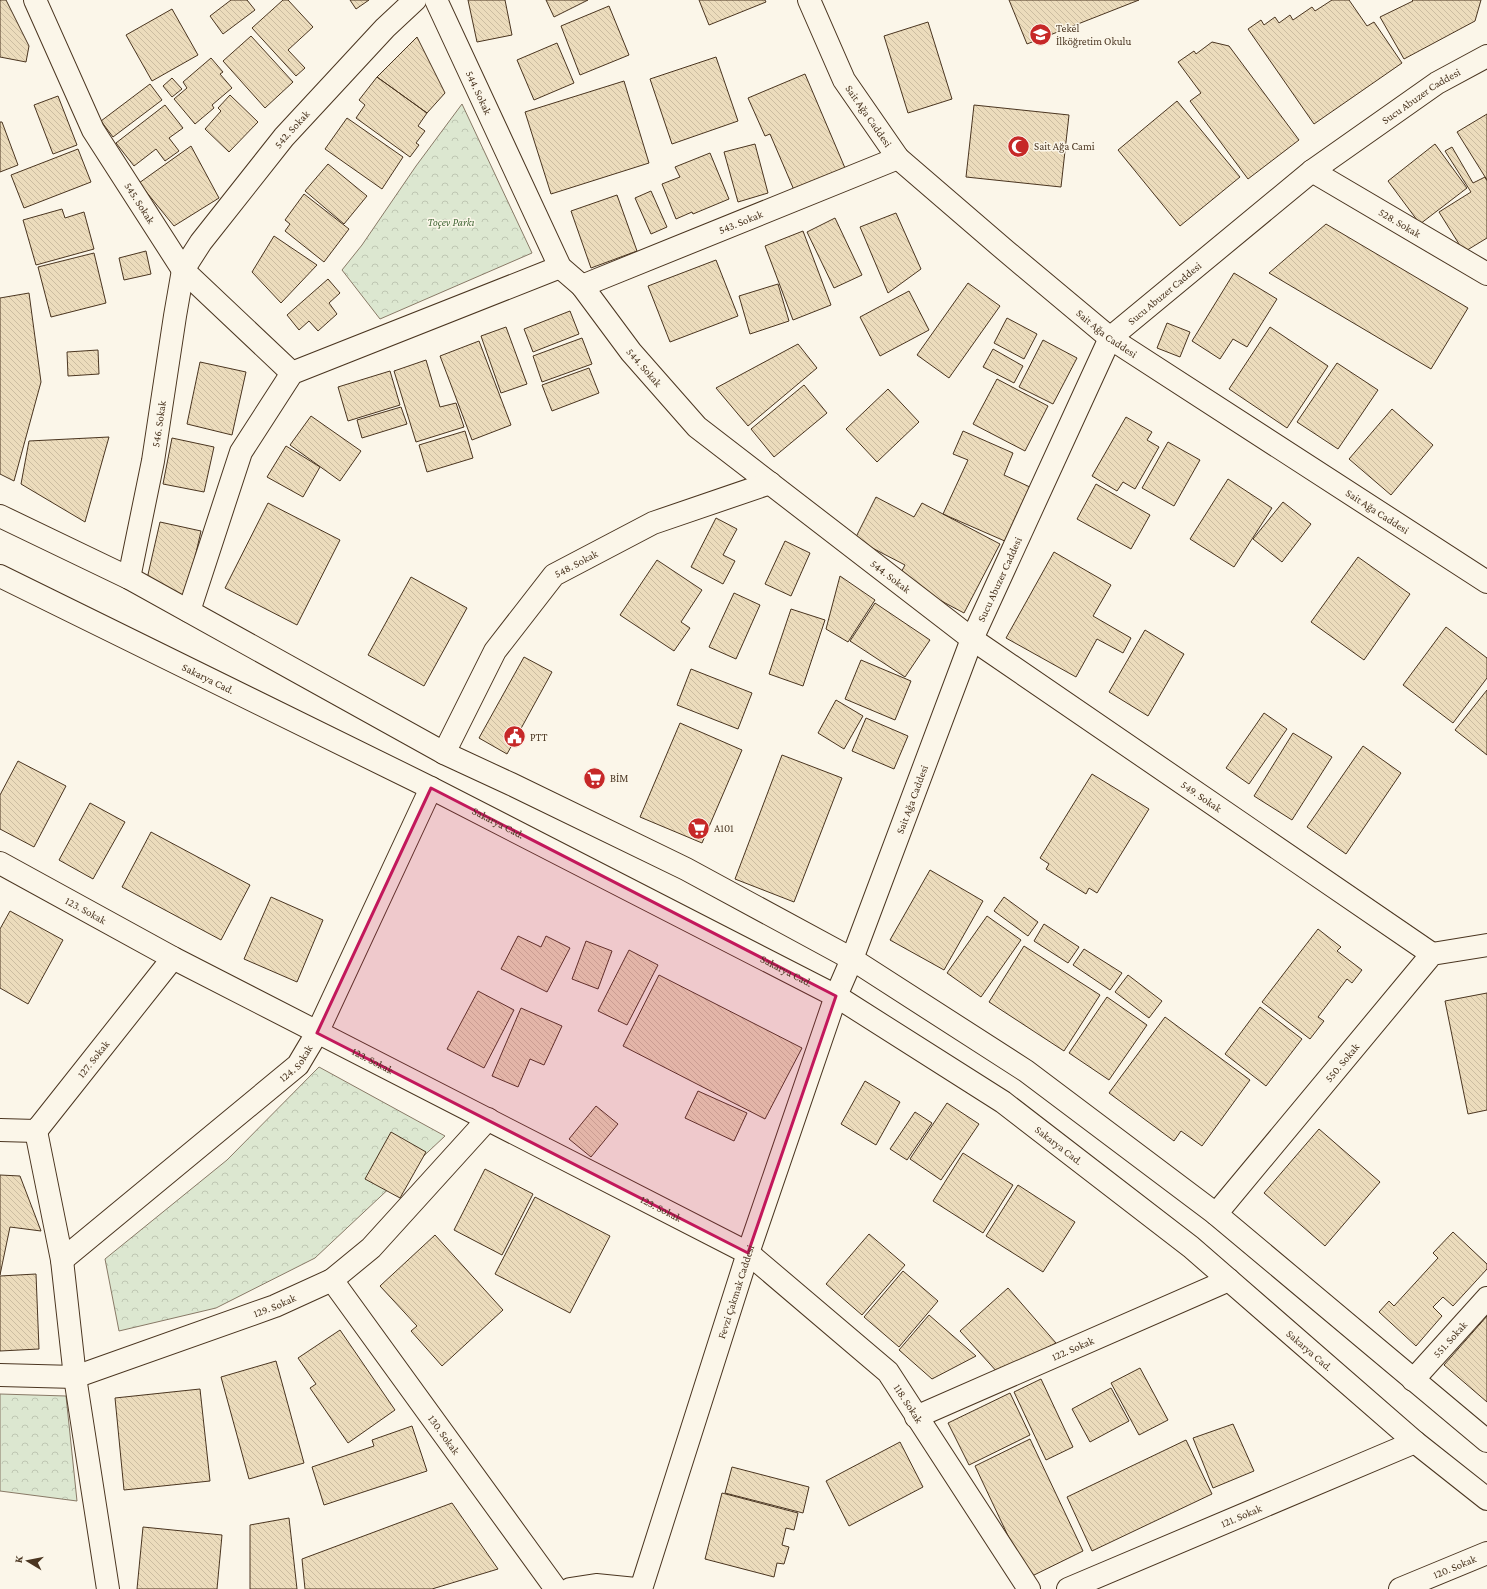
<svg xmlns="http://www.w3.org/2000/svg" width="1487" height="1589" font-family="'Crimson Pro',serif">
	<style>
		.park { fill: url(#park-crowns); stroke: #887966 }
		.building { fill: url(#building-back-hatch); stroke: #4a3520 }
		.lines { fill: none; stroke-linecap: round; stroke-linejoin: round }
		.minor-casing { stroke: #4a3520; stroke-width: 24 }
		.major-casing { stroke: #4a3520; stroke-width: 24 }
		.minor { stroke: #fbf6e9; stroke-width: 22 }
		.major { stroke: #fbf6e9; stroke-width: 22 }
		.marked { fill: #c2185b; fill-opacity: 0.2; stroke: #c2185b; stroke-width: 3; stroke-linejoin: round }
		.labels { text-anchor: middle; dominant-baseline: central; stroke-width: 3; stroke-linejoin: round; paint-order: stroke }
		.poi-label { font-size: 11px; fill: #4a3520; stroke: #fbf6e9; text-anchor: start }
		.street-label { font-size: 11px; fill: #4a3520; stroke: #fbf6e9 }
		.park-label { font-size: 11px; font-style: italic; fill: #436837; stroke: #fbf6e9 }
	</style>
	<defs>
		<pattern id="park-crowns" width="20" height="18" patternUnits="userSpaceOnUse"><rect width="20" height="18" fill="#dce7d0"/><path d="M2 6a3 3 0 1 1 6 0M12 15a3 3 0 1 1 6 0" fill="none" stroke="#bec7b2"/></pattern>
		<pattern id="building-back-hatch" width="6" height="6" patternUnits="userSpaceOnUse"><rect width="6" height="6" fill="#ecdcbc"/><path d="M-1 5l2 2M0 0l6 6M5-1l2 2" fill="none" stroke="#ccbda1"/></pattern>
	</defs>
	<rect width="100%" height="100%" fill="#fbf6e9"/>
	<!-- park -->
	<path class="park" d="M462 104 532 253 380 319 342 270 362 245 416 166Z
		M319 1067 445 1136 315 1258 216 1308 119 1331 105 1259 227 1160Z
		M0 1394 66 1396 77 1501 0 1491Z"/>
	<!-- building -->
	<path class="building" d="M0 0H6L29 46 26 62 0 57Z
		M231 0H247L255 10 223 34 210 16Z
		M283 0H288L313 27 288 50 305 68 296 76 252 28Z
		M350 0H369L356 9Z
		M468 0H505L512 35 477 42Z
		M546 0H588L554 17Z
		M699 0H765L766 2 709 25Z
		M1009 0H1139L1027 44Z
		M1332 0H1349L1367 26 1374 22 1402 63 1314 124 1248 29 1261 20 1264 25 1275 17 1279 23 1290 15 1293 20 1312 7 1315 11Z
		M1412 0H1481L1475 21 1404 59 1380 17 1413 1Z
		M609 6 629 55 580 75 561 26Z
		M172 9 198 55 152 81 126 35Z
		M928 22 952 99 908 113 884 36Z
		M251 36 293 82 265 108 223 61Z
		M417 37 445 93 427 113 377 77Z
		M1212 42 1229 46 1299 140 1248 179 1190 101 1201 93 1178 62 1194 51 1196 54Z
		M557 43 574 83 534 100 517 60Z
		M716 57 738 121 672 144 650 79Z
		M211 58 223 72 220 74 232 88 212 105 214 108 195 124 174 99 187 88 183 82Z
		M805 74 848 175 797 197 770 134 765 136 748 98Z
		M377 77 427 113 418 126 425 131 416 143 419 145 410 157 356 118 365 105 359 100Z
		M172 78 182 89 172 97 163 86Z
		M624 81 649 163 551 194 525 112Z
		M150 84 162 100 113 137 101 121Z
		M230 95 258 122 229 152 205 129 221 111 218 108Z
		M58 96 77 145 53 154 34 105Z
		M1177 101 1240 177 1180 226 1118 150Z
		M165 105 183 128 169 138 179 151 165 161 156 149 134 166 116 143Z
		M974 105 1069 115 1061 187 966 177Z
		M1487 114V180L1457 132Z
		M347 118 403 157 382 189 325 149Z
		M0 122H2L18 165 0 172Z
		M755 144 768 193 738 202 724 152Z
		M1435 144 1467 188 1420 224 1388 181Z
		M191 146 219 198 174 226 139 183Z
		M1452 147 1473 183 1485 177 1487 181V238L1464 252 1439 212 1471 192 1445 151Z
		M78 149 91 182 24 208 11 175Z
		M710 153 729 199 693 214 692 212 676 219 662 184 680 177 675 167Z
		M328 164 367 196 344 224 305 191Z
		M651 191 667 227 651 234 635 198Z
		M304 194 349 229 324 262 285 231 290 224 285 220Z
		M617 195 637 251 591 268 571 211Z
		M62 209 65 218 84 212 94 249 36 265 23 220Z
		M896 213 921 269 888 293 860 227Z
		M835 218 862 275 834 288 807 232Z
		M1326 224 1468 308 1431 369 1269 273Z
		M803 231 831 305 793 320 765 246Z
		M274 236 317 265 281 303 252 272Z
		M146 251 151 274 124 280 119 258Z
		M94 253 106 303 51 317 38 267Z
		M716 260 738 316 670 342 648 286Z
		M1234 273 1277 299 1247 347 1233 339 1220 359 1192 341Z
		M328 279 340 293 329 303 337 314 318 331 309 321 299 330 287 315Z
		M968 283 1000 306 949 378 917 355Z
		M778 284 789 321 750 334 739 296Z
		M909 291 929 330 880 356 860 317Z
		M29 293 41 382 14 481 0 474V298Z
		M570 311 579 334 533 352 524 329Z
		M1007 318 1037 334 1024 359 994 343Z
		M1167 323 1190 332 1180 357 1157 348Z
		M506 327 527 384 501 393 481 336Z
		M1270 327 1328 366 1287 428 1229 389Z
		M582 338 592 364 542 382 533 356Z
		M1043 340 1077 358 1053 404 1019 387Z
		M479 341 511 425 472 440 440 356Z
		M798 344 817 368 748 426 716 388Z
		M993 349 1023 366 1014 383 983 367Z
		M98 350 99 374 68 376 67 352Z
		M426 360 440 407 456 403 464 427 416 442 394 371Z
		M200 362 246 372 232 435 187 424Z
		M1337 363 1378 390 1338 449 1297 422Z
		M589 368 599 393 552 411 542 385Z
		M390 371 400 405 348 421 338 387Z
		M997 379 1048 406 1025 451 973 424Z
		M804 385 827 413 774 457 751 429Z
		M888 389 919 422 877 462 846 429Z
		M401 407 407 424 362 438 357 420Z
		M1392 409 1433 445 1391 495 1349 459Z
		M311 416 361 451 340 481 290 445Z
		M1126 417 1152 432 1147 440 1159 447 1135 489 1123 482 1117 491 1092 476Z
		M465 431 473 458 427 472 419 445Z
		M963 431 1013 453 1004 475 1032 488 1007 542 943 514 968 460 953 454Z
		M109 437 85 522 21 484 29 441Z
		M172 438 214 447 204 492 163 484Z
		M1168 442 1200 460 1174 506 1142 488Z
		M286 446 320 467 303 497 267 477Z
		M1228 479 1272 508 1234 567 1190 539Z
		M1096 484 1150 515 1131 549 1077 519Z
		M876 497 914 517 922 503 1000 544 964 613 898 578 905 565 855 539Z
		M1283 502 1311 524 1282 562 1253 539Z
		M268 503 340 540 297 625 225 588Z
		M716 518 737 529 723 555 735 561 723 584 691 567Z
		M160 522 201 531 185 601 144 592Z
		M785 541 810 553 791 596 765 584Z
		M1054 552 1111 585 1093 616 1131 638 1123 653 1097 639 1076 677 1006 638Z
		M1358 557 1410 594 1364 660 1311 622Z
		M657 560 702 590 681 622 690 628 674 651 620 615Z
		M840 576 875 600 848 642 826 629Z
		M411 577 467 608 424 686 368 655Z
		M734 593 760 605 736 659 709 647Z
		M875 603 930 640 905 677 850 641Z
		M791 609 825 620 803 686 769 674Z
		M1446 627 1487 658V678L1453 723 1403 685Z
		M1145 630 1184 654 1148 716 1109 692Z
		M524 657 552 672 507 754 479 738Z
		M861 660 911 681 895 720 845 699Z
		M691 669 752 693 738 729 677 705Z
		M1487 690V755L1455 730Z
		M836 700 863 716 844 749 818 733Z
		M1264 713 1287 729 1249 784 1226 768Z
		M866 718 908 736 894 769 852 751Z
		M680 723 742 750 702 843 640 817Z
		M1293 733 1332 757 1292 820 1254 796Z
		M1363 746 1401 773 1346 854 1307 827Z
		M782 755 842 778 794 902 735 879Z
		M18 761 66 786 34 847 0 829V795Z
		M1092 774 1149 809 1097 893 1089 888 1086 894 1046 869 1049 864 1040 858Z
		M90 803 125 822 93 879 59 860Z
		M151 832 250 885 221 940 122 887Z
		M930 870 983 901 944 970 890 940Z
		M271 897 323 920 297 982 244 959Z
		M1004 897 1038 922 1028 936 994 911Z
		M10 911 63 940 28 1004 0 988V929Z
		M987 916 1021 940 981 997 947 973Z
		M1044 924 1079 947 1068 963 1034 941Z
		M1318 929 1341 947 1337 951 1362 970 1352 983 1347 979 1318 1017 1324 1021 1310 1039 1262 1002Z
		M518 936 541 947 546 936 570 948 547 992 501 969Z
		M586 941 612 951 598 989 572 979Z
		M1024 946 1100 995 1064 1051 989 1002Z
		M1084 949 1122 973 1110 990 1073 965Z
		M629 950 658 965 627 1025 598 1011Z
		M659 975 802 1048 765 1119 623 1046Z
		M1128 975 1162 1001 1149 1018 1115 992Z
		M478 991 514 1010 484 1068 447 1049Z
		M1487 993V1110L1468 1114 1445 1001Z
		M1107 997 1147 1025 1109 1080 1069 1053Z
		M1260 1007 1302 1039 1266 1086 1225 1054Z
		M521 1008 562 1026 544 1065 530 1059 518 1087 492 1076Z
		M1165 1017 1250 1080 1202 1146 1181 1131 1174 1141 1109 1093Z
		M865 1081 900 1102 876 1145 841 1124Z
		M698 1091 747 1113 734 1141 685 1118Z
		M947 1103 979 1124 941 1180 910 1159Z
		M596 1106 618 1124 591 1157 569 1139Z
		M915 1112 932 1123 907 1160 890 1149Z
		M1319 1129 1380 1182 1325 1246 1264 1193Z
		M391 1132 426 1152 400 1198 365 1179Z
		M963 1153 1013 1185 983 1233 933 1201Z
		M485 1169 533 1194 502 1255 454 1230Z
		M0 1175 20 1176 41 1231 10 1227 0 1275Z
		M1018 1185 1075 1222 1043 1272 986 1236Z
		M535 1197 610 1236 570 1313 495 1274Z
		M1453 1232 1487 1264V1269L1453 1306 1443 1297 1433 1307 1442 1316 1416 1346 1379 1312 1389 1301 1394 1306 1438 1258 1433 1253Z
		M869 1234 905 1265 862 1315 826 1284Z
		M435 1235 503 1310 442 1366 411 1331 417 1326 380 1286Z
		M903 1271 938 1301 899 1347 864 1317Z
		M36 1274 39 1349 0 1351V1276Z
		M1008 1288 1056 1343 999 1374 960 1331Z
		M929 1315 976 1356 932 1379 899 1350Z
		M1487 1316V1402L1444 1365Z
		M340 1330 395 1410 348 1443 310 1388 316 1384 298 1358Z
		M276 1361 304 1463 249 1479 221 1377Z
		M1140 1368 1168 1420 1139 1435 1111 1383Z
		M1041 1379 1073 1447 1046 1460 1014 1392Z
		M1111 1388 1129 1421 1090 1442 1072 1409Z
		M200 1389 210 1481 124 1490 115 1398Z
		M1010 1393 1030 1435 969 1465 948 1423Z
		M1233 1424 1254 1471 1213 1488 1193 1438Z
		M412 1426 427 1471 324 1505 312 1467 374 1446 372 1440Z
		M1030 1439 1083 1551 1028 1578 975 1466Z
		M1186 1440 1212 1494 1092 1551 1067 1497Z
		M900 1442 923 1487 849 1526 826 1481Z
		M732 1467 809 1487 803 1513 725 1493Z
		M722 1493 798 1513 794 1530 786 1528 782 1545 789 1547 784 1564 777 1563 774 1577 705 1559Z
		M452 1503 498 1569 432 1589H305L302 1559Z
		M289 1518 297 1589H250V1525Z
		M143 1527 222 1535 217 1589H137Z"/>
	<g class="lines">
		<defs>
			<g id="minor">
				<path id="s1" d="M35 0 93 130 183 270 292 373"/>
				<path id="s2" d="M436 0 560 267 582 286 631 352 697 427 972 639 1432 954"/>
				<path id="s3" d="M809 0 844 80 898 158 1006 251 1110 338 1487 582"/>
				<path id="s4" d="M1312 171 1487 274"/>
				<path id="s5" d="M582 286 898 158"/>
				<path id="s6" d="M129 578 153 461 175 316 183 270 201 242 284 137 385 28 415 0"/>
				<path d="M189 611 241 452 292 373 560 267"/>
				<path id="s7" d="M444 753 495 651 554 575 653 523 770 483"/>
				<path id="s8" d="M0 863 173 958 748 1253 888 1372 1029 1589"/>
				<path id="s9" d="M0 1130 36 1131 173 958"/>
				<path d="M36 1131 62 1260 75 1377 108 1589"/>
				<path id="s10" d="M1216 1214 1432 954 1487 945"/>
				<path id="s11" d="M62 1260 298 1065 317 1033 431 788"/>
				<path id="s12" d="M332 1280 556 1589"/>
				<path id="s13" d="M0 1375 75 1377 275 1306 332 1280 371 1248 488 1119"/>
				<path id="s14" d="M1413 1380 1487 1298"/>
				<path id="s15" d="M916 1417 1229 1280"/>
				<path d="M570 1589 596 1585 636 1589"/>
				<path id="s16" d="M641 1589 748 1253 836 996 852 959 972 639 1110 338 1312 171 1437 83 1487 56"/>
				<path id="s17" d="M1068 1589 1415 1442"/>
				<path id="s18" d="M1400 1589 1487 1553"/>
			</g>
			<g id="major">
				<path d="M0 516 129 578 444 753 511 784 686 869 852 959 1026 1071 1216 1214 1487 1441"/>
				<path id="s19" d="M0 576 431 788 836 996 1003 1102 1191 1247 1415 1442 1487 1499"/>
			</g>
		</defs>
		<!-- minor casing -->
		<use href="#minor" class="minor-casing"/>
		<!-- major casing -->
		<use href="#major" class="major-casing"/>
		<!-- minor -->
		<use href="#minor" class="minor"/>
		<!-- major -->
		<use href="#major" class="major"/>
	</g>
	<!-- marked area -->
	<path class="marked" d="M431 788 836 996 748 1253 317 1033Z"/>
	<!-- icons -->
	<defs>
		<symbol id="school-disc" viewBox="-11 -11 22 22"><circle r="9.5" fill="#c62828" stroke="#fbf6e9"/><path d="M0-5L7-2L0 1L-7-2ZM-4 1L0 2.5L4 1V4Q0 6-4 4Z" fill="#fff"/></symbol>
		<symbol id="mosque-disc" viewBox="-11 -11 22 22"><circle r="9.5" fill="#c62828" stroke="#fbf6e9"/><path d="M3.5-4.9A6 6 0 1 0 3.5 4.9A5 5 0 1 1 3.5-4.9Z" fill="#fff"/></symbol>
		<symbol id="civic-disc" viewBox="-11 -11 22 22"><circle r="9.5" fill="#c62828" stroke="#fbf6e9"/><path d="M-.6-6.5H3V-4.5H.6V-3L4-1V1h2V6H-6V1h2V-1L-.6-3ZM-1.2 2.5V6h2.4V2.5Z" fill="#fff"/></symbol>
		<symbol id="supermarket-disc" viewBox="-11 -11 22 22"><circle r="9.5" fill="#c62828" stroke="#fbf6e9"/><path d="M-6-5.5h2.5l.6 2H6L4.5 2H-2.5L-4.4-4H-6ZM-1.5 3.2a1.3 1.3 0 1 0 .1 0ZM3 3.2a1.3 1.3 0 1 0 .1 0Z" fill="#fff"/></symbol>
	</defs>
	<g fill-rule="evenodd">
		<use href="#school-disc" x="1028" y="22" width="25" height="25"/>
		<use href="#mosque-disc" x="1006" y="134" width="25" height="25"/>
		<use href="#civic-disc" x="502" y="724" width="25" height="25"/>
		<use href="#supermarket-disc" x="582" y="766" width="25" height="25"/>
		<use href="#supermarket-disc" x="686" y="816" width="25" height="25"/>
	</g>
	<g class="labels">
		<!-- poi labels -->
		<g class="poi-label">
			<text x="1056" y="28">Tekel<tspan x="1056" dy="13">İlköğretim Okulu</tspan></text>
			<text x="1034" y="146">Sait Ağa Cami</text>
			<text x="530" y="737">PTT</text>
			<text x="610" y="778">BİM</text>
			<text x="714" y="828">A101</text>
		</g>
		<!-- street labels -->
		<g class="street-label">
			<text stroke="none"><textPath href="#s2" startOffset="102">544. Sokak</textPath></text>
			<text stroke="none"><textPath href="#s16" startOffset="1732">Sucu Abuzer Caddesi</textPath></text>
			<text stroke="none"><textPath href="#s3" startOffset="131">Sait Ağa Caddesi</textPath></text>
			<text stroke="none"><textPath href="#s6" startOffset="491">542. Sokak</textPath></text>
			<text stroke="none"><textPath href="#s1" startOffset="229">545. Sokak</textPath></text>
			<text stroke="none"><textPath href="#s5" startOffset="171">543. Sokak</textPath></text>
			<text stroke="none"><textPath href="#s4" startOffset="102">528. Sokak</textPath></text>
			<text stroke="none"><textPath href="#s16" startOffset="1408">Sucu Abuzer Caddesi</textPath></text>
			<text stroke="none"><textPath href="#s3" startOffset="455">Sait Ağa Caddesi</textPath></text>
			<text stroke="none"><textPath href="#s2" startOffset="426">544. Sokak</textPath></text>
			<text stroke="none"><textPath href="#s6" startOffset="157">546. Sokak</textPath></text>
			<text stroke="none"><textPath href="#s3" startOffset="779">Sait Ağa Caddesi</textPath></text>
			<text stroke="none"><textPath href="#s7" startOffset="235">548. Sokak</textPath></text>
			<text stroke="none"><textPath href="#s2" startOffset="750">544. Sokak</textPath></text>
			<text stroke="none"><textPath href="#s16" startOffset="1072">Sucu Abuzer Caddesi</textPath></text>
			<text stroke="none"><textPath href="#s19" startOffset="232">Sakarya Cad.</textPath></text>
			<text stroke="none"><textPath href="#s2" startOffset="1131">549. Sokak</textPath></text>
			<text stroke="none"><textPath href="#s16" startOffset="835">Sait Ağa Caddesi</textPath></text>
			<text stroke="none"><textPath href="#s19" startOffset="556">Sakarya Cad.</textPath></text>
			<text stroke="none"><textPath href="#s8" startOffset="98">123. Sokak</textPath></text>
			<text stroke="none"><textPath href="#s19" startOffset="880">Sakarya Cad.</textPath></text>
			<text stroke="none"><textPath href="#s9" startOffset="128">127. Sokak</textPath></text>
			<text stroke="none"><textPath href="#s8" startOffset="422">123. Sokak</textPath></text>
			<text stroke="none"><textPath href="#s11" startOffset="306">124. Sokak</textPath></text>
			<text stroke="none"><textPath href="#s10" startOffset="197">550. Sokak</textPath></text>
			<text stroke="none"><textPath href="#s19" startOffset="1204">Sakarya Cad.</textPath></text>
			<text stroke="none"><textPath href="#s8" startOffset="746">123. Sokak</textPath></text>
			<text stroke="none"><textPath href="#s16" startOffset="312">Fevzi Çakmak Caddesi</textPath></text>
			<text stroke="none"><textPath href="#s13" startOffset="287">129. Sokak</textPath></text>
			<text stroke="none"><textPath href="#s14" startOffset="55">551. Sokak</textPath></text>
			<text stroke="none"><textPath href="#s15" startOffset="171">122. Sokak</textPath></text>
			<text stroke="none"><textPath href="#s19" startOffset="1528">Sakarya Cad.</textPath></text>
			<text stroke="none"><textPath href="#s8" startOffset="1065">118. Sokak</textPath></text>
			<text stroke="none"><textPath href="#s12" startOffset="191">130. Sokak</textPath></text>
			<text stroke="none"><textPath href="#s17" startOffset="188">121. Sokak</textPath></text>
			<text stroke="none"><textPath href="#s18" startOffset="59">120. Sokak</textPath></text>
		</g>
		<!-- park labels -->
		<g class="park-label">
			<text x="451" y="222">Toçev Parkı</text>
		</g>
	</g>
	<!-- north arrow -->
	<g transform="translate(28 1561) rotate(280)" stroke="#fbf6e9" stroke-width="3" paint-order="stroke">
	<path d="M0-3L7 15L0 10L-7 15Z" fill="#4a3520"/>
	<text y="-6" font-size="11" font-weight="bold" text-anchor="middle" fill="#4a3520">K</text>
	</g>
</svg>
